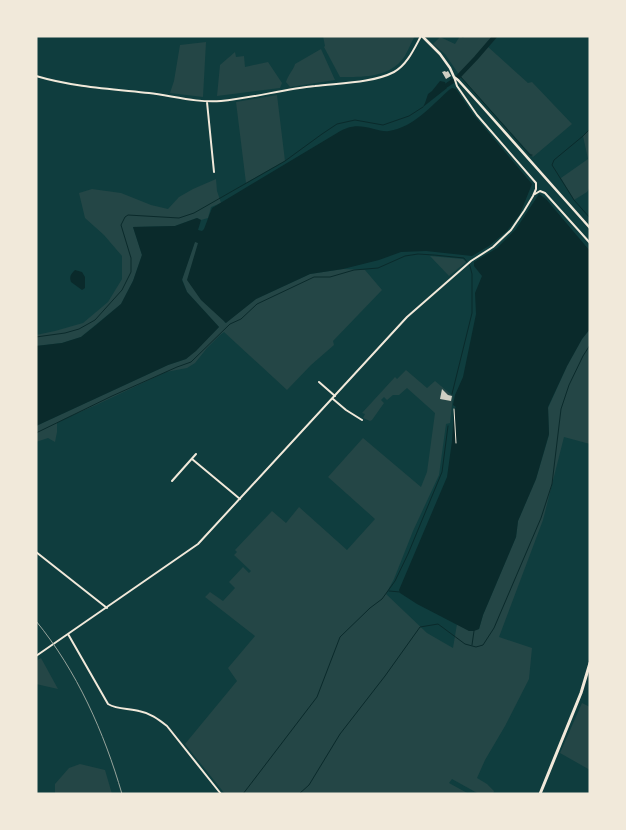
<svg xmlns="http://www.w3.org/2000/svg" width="626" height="830" font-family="Arial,sans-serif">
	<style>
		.green { fill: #244646 }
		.water { fill: #0a2a2b }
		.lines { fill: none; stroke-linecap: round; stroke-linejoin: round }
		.stream { stroke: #0a2a2b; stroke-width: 1 }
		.canal { stroke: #0a2a2b; stroke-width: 4.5 }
		.building { fill: #cfcfc3 }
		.path { stroke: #f1e9da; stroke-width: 1 }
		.minor { stroke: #f1e9da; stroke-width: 2 }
		.tertiary { stroke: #f1e9da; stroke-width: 2.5 }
		.secondary { stroke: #f1e9da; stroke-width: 3 }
		.rail { stroke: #97a49c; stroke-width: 1 }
	</style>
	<rect width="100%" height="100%" fill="#0f3d3e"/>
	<!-- green -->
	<path class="green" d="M323 36H415C410 44 407 55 401 61 386 78 360 77 340 77L324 47 325 46Z
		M460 36 463 38 465 36H493L487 46 528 83 532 82 572 124 533 157 460 76 445 54 433 44 440 37 455 44Z
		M206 42 203 97 170 93 174 81 180 45Z
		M321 49 335 80 290 87 286 82C288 75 294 69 295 64Z
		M235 52 236 57 244 56 245 67 268 62 282 83 280 88 217 96 220 65Z
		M277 95 285 161 246 183 236 102Z
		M590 129V187L587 192 574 200 561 178 588 159 583 136Z
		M216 179 217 191 221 203 211 207 208 218 201 220 197 218 175 226 133 227 142 255 133 281 121 304 81 337 62 343 36 346V335L55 331 83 323 108 302 122 279V256L104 235 85 218 79 193 92 189 121 193 151 205 168 209 179 197 193 189Z
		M195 241 198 243 225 323 256 299 310 274 343 269 365 270 382 290 333 341 334 345 311 365 287 390 224 332 220 335 207 348 195 363 187 368 166 372 96 405 64 419 57 423V432L55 442 48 438 36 442V426L168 365 186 359 219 327 187 292 182 279Z
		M430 256 463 259 466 262 449 276Z
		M590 329V444L564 437 543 520 499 637 532 648 529 679 505 726 485 760 477 778 487 784 494 791 493 794H479L452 779 449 783 469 794H225L185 744 237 681 228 668 255 636 205 597 210 592 223 601 235 588 229 582 243 567 249 573 251 571 234 555 237 552 235 550 272 511 286 523 299 507 347 550 375 519 328 477 363 438 421 487 427 472 435 413 407 388 399 395H393L387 400 384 397 381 400 384 403 372 420 370 421 363 418 365 414 362 413 395 377 397 379 406 370 427 388 435 381 453 396 450 423 446 424 439 475 413 531 394 579 386 594 427 633 453 648 457 624 470 631 479 629 483 615 516 537 518 521 536 479 549 435 548 408 567 366 582 339Z
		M41 658 58 689 36 684V661Z
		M582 703 590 707V770L560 753Z
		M80 764 105 770 112 794H55V784L69 768Z"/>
	<!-- water -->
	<path class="water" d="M440 81 445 82 447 88 423 107 425 103 428 94 432 91Z
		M452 88 456 89 473 114 532 184 520 214 507 231 489 246 472 256 426 251 401 252 379 260 343 269 310 274 256 299 226 323 201 300 187 280 198 243 195 242 182 280 187 292 219 327 196 351 186 359 168 365 36 426V346L62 343 81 337 96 325 121 304 133 281 142 255 133 227 175 226 197 218 201 220 198 230 202 231 204 229 212 208 337 133C351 125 358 125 374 129 379 130 384 132 389 131 414 127 431 106 449 90Z
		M539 194 546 199 590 251V329L582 339 567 366 548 407 549 434 536 479 518 521 516 537 483 615 479 629 474 631H469L417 604 400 593 399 590 447 477 452 441 454 409 456 407 453 405 455 395 463 377 476 314 475 293 482 276 474 266V262L497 248 516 229Z
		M75 270 82 272 85 277V288L82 290 71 282C69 276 71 274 75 270Z"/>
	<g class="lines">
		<!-- stream -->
		<path class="stream" d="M460 76 530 155H532
			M450 77 452 81
			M590 129 583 136 554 160 552 165 574 200 590 218
			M36 337 65 333 79 329 95 320 122 290 131 272V258L121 225 125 217 128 215 179 218 194 213 285 161 322 134 337 124 355 120 383 125 409 116 423 107
			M36 433 112 396 177 367 191 362 230 324 241 319 257 304 314 277H330L354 270 378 268 405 256 418 254 434 255 464 258 470 266 472 274V313L452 394
			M389 591 400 592
			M472 645 474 631
			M243 794 317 697 340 637 370 608 382 599 395 581 408 554 442 472 448 426
			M299 794 309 785 340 734 385 676 420 627 438 624 465 644 476 647 483 645 494 628 541 518 552 484 561 409 569 385 583 356 590 345"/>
		<!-- canal -->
		<path class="canal" d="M458 77 476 58 495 36
			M447 85 453 81"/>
	</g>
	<!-- building -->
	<path class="building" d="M445 71 446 72 448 71 451 76 446 79 442 72Z
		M442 389 448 395 452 396 451 401 440 399Z"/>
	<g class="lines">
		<!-- path -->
		<path class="path" d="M454 409 456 443"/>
		<!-- minor -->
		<path class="minor" d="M36 76C73 87 111 89 149 93 173 96 197 103 221 101 253 98 284 89 315 86 339 83 373 83 394 72 407 65 414 49 421 36
			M207 102 214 172
			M535 194 540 191 545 193 590 243
			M319 382 335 396
			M333 399 346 410 362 420
			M192 459 240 499
			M172 481 196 454
			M36 552 107 608
			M68 634 108 704C118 710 128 708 139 711 150 713 158 719 167 726L221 794
			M36 656 198 544 407 317 471 261 493 247 511 230 524 211 533 196 536 189V183L477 115 457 86 454 77"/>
		<!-- tertiary -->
		<path class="tertiary" d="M422 36 440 54 450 68 454 77 458 80 478 102 590 228"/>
		<!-- secondary -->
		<path class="secondary" d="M540 794 581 693 590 663"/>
		<!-- rail -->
		<path class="rail" d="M36 621C77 671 104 732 122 794"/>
	</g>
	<!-- border -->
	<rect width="626" height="830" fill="none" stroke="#f1e9da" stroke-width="75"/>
</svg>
